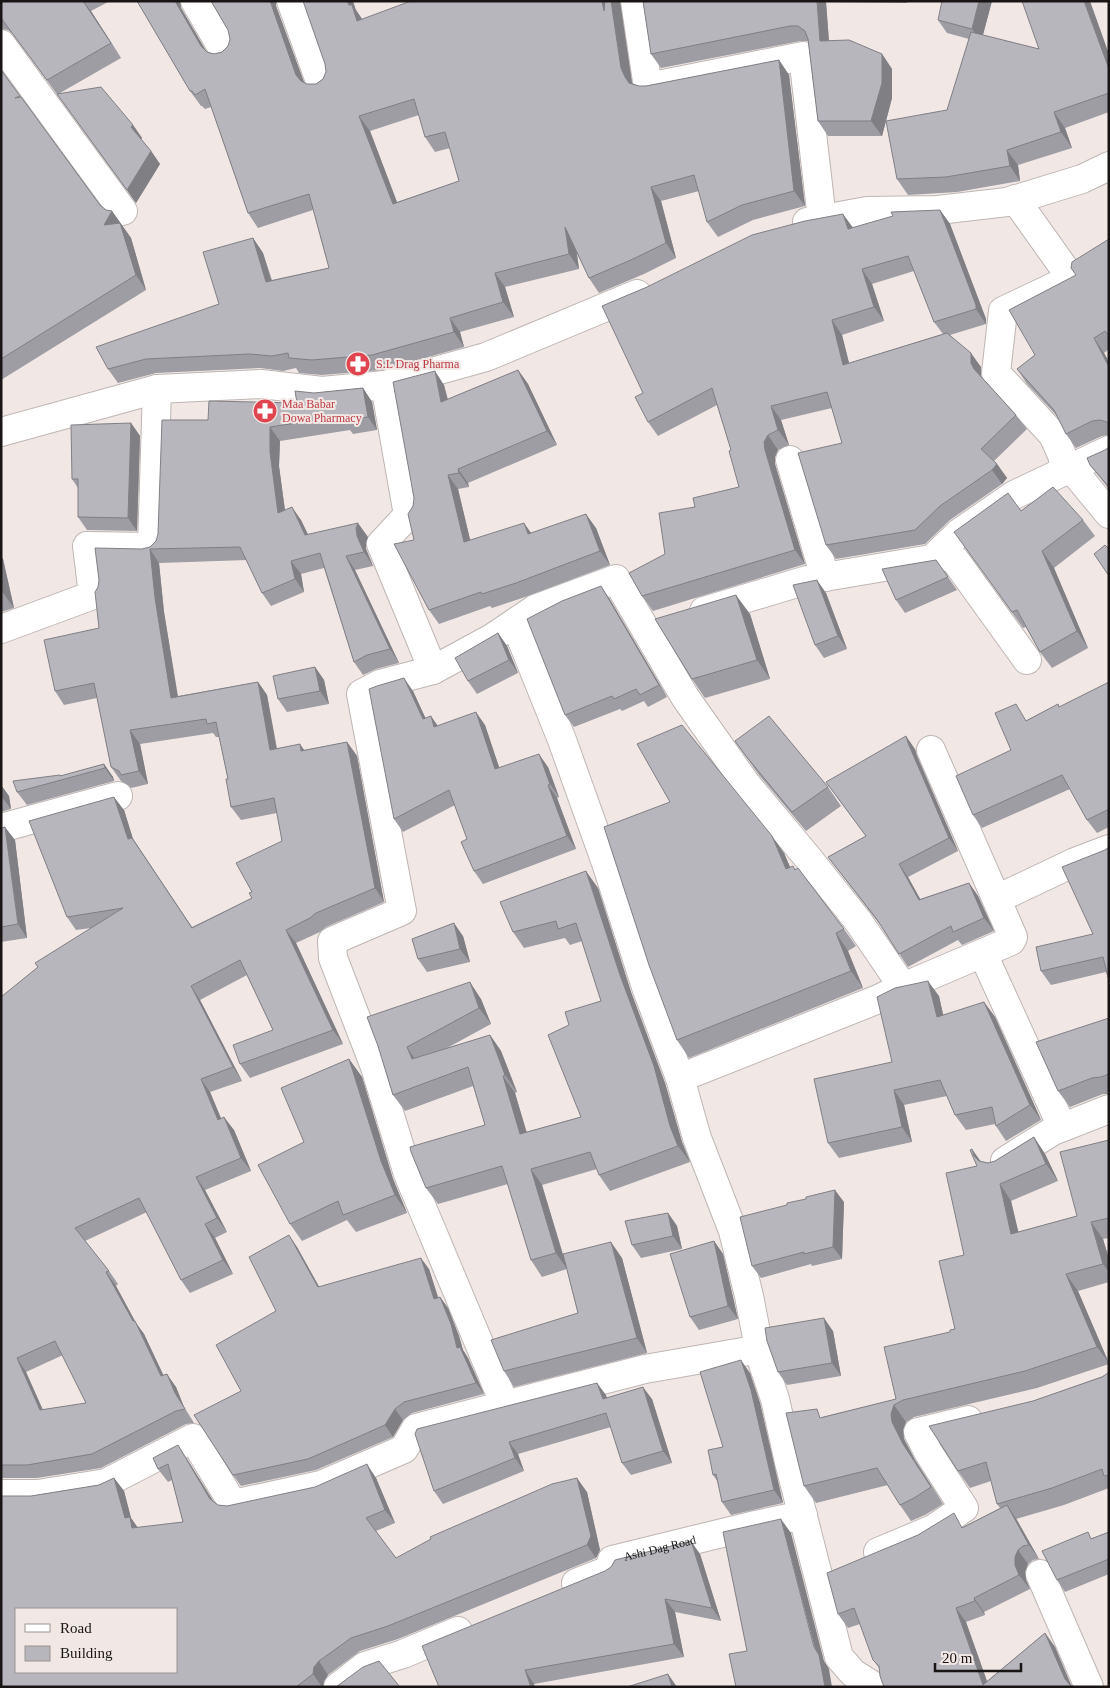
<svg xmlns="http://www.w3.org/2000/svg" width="1110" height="1688" font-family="Georgia,serif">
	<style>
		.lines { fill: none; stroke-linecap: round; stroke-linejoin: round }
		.minor-casing { stroke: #beb6b3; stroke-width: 30 }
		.minor { stroke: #fff; stroke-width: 28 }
		.wall { fill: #9d9da3; fill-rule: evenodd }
		.shaded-wall { fill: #807f84 }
		.building { fill: #b7b6bd; stroke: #807f84; fill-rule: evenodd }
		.labels { text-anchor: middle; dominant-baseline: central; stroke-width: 4; stroke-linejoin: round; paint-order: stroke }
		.health-label { font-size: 12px; fill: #be3a42; stroke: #f1e8e5; text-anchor: start }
		.street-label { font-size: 12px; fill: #181514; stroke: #f1e8e5 }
	</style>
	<rect width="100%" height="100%" fill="#f1e8e5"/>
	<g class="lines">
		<defs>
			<g id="minor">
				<path d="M195 1 225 53"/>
				<path d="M291 1 321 84"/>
				<path d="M635 1 647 81 649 85 653 86 803 56 822 219"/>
				<path d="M1 44 123 211"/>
				<path d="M1015 199 1064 268 1067 275 1064 282 1003 311 996 373 1053 435 1062 455 1065 471"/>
				<path d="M807 222 867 211 938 210 1007 202 1082 179 1109 166"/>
				<path d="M385 385 408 515 381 544 433 670"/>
				<path d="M1 432 157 389 261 384 322 391 385 385 486 357 637 294"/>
				<path d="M790 460 825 577"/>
				<path d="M1071 468 1109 514"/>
				<path d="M931 560 959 533 1014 495 1109 450"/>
				<path d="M704 611 807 580 949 556 952 557 955 560 1027 660"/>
				<path d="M515 623 562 740 606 863 646 987 680 1078 697 1138 733 1231 749 1296 761 1358 775 1399 789 1462 839 1657 853 1673 875 1687"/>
				<path d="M1 629 93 595 87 546 152 547 157 389"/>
				<path d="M1 828 118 796"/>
				<path d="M997 899 1075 862 1109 849"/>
				<path d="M983 954 1062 1127"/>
				<path d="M903 987 1011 941 1013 937 931 750"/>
				<path d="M1005 1161 1053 1131 1109 1109"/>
				<path d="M505 1405 408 1174 375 1067 333 958 332 941 402 911 361 694 380 684 433 670 492 638 535 609 616 579 685 697 747 785 808 858 858 921 903 987 876 1000 680 1078"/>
				<path d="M1 1494H38L106 1483 193 1438 233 1504 321 1485 404 1449 416 1428 645 1369 760 1349"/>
				<path d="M878 1552 933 1529 964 1508 928 1452 918 1432 968 1420"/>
				<path d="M1040 1574 1089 1687"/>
				<path id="s1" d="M576 1583 609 1570 612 1560 751 1526 803 1515"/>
				<path d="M338 1687 365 1666 403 1654 458 1631"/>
			</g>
		</defs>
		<!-- minor casing -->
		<use href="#minor" class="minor-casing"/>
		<!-- minor -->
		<use href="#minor" class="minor"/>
	</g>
	<!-- wall -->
	<path class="wall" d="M1 1H110L91 11 121 58 60 93 133 125 142 138 141 139 151 151 160 164 136 203 13 34 8 30 1 29Z
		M137 1H180L181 8 205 50 207 52 214 54 222 52 276 6 304 83 307 84H316L323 79 356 10 362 19 620 3 632 83 639 86H646L779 60 789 75 805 206 753 220 718 237 707 222 699 191 661 201 676 258 644 274 599 293 589 278 577 253 579 269 505 287 514 317 460 332 464 347 382 370 322 375 299 373 296 368 283 371 260 368 156 373 118 383 108 369 219 304 253 238 263 253 272 280 329 268 313 210 258 228 248 213 211 107 205 109 202 106H201L190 91ZM419 115 425 137 435 152 450 148 459 181 397 202 370 131Z
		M643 1H908L907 3 826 2 829 41 882 54 892 69V98L882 136H828L818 121 808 41H800L661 68 651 54Z
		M992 1 983 35 1039 49 1109 54V112L1065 128 1072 148 1018 165 1020 181 957 192 908 195 897 179 947 110 969 39 947 33 938 20Z
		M1 70 100 205 106 210 112 211 131 238 146 290 1 380Z
		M940 210 950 224 986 319V324L950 335 981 367V376L1016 415 1027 429 994 461 997 464 1007 478 1002 484 950 520 925 544 836 559 826 545 842 443 832 408 781 420 789 445 778 450 775 457V464L805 564 653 611 642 596 665 554 695 507 739 487 731 450 717 405 658 436 648 422 643 393 853 228ZM914 271 934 322 943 334 849 363 842 335 884 321 872 284Z
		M1109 239V349L1104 353 1109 362V435L1102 436 1076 448 1066 434 1058 417 1027 384 1017 369 1035 355 1076 275Z
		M518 370 528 384 557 445 468 483 469 487 458 489 470 540 532 533 596 528 610 565 525 597 492 608 490 606 439 624 429 610 413 506 444 385 448 399Z
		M363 388 372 402 377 430 353 434 350 430 280 441 279 466 285 510 301 520 308 534 368 537 366 542V549L373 566 355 570 399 663 376 669 363 675 354 662 324 568 301 574 304 592 271 606 262 593 247 560 159 563 164 612 178 696 258 682 267 695 277 748 304 750 347 742 357 756 384 902 326 927 320 932 296 943 343 1044 250 1078 240 1064 273 1030 247 975 200 1000 242 1081 210 1092 221 1118 234 1130 251 1171 205 1190 227 1232 215 1238 233 1274 190 1293 181 1280 147 1212 85 1241 109 1271 118 1284 116 1286 136 1323 144 1334 163 1375 176 1387 184 1407 194 1423 186 1424 101 1468 37 1478H1V997L91 928 76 930 67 917 124 810 133 839 192 927 252 898V892L282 841 277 813 241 820 231 807 228 779 219 737H216L213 733 140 744 148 784 131 788 128 785 121 781 111 767 97 698 64 705 55 691 99 628 142 549 150 547 156 541 208 420 297 403 314 393ZM63 1355 86 1403 43 1410 26 1372Z
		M131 423 140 436 137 531 87 530 78 517V488L72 479Z
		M1109 447V489L1090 465Z
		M1021 511 1083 520 1095 536 1054 568 1088 648 1052 668 1040 652 1026 627 1023 628 966 548Z
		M1 557 3 559 14 608 1 612Z
		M936 560 957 590 905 613 896 600Z
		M826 593 847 649 824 658 815 645Z
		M609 598 667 697 648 707 644 701 622 711 620 709 574 727 565 715Z
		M750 614 770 679 705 698 692 679Z
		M498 633 507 646 518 673 477 694 468 681Z
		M315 667 324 680 329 704 287 712 278 699Z
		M1109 682V827L1097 833 1087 820 1070 789 982 828 973 815 1011 750 1027 720 1058 704 1060 707Z
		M413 691 425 718 438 726 485 725 499 767H548L559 797 557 798 576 849 483 884 474 871 467 839 455 805 403 832 394 819Z
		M735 741 828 787 841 806 806 831 759 775Z
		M915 749 917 756 958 851 908 877 920 899 969 883 978 896 994 931 962 945 958 940 908 967 881 926 828 857 866 836 826 782Z
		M104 764 113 777 114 781 27 805 17 792 60 775 61 776Z
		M1 785 9 796 11 809 1 812Z
		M670 802 784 853 790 867 796 869 844 929 856 946 848 951 863 988 689 1058 677 1040Z
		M1 828 15 840 27 938 1 942Z
		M1109 847V981L1106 972 1051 985 1041 971 1093 934 1105 850Z
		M598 888 631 992 665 1083 682 1142 690 1162 610 1191 599 1175 597 1169 542 1185 563 1254 622 1258 647 1353 514 1387 504 1371 578 1313 567 1269 542 1277 531 1260 508 1184 438 1204 426 1188 485 1125 473 1086 405 1111 393 1095 378 1046 481 999 491 1024 447 1048 490 1035 501 1051 517 1092 515 1093 526 1132 581 1117 569 1025 601 1001 582 941 570 945 565 938 524 948 513 932Z
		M463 936 470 962 427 972 418 959Z
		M939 996 943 1015 984 1002 995 1017 1041 1120 1006 1141 996 1126 995 1124 966 1130 955 1115 947 1096 904 1105 912 1142 839 1158 828 1143 892 1062Z
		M1109 1018V1094H1103L1070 1107 1058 1091Z
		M349 1059 362 1077 393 1179 407 1213 356 1232 347 1220 302 1241 290 1224 304 1142Z
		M1034 1137 1045 1154 1058 1181 1011 1201 1018 1232 1077 1216 1109 1140V1238L1103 1239 1109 1259V1282L1078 1291 1109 1364 1037 1388 914 1417 906 1422 903 1430 904 1439 915 1460 943 1504 925 1515 911 1521 900 1505 888 1485 816 1503 804 1486 822 1417 896 1399 950 1332 955 1329 977 1166 980 1161 988 1163 995 1161Z
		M844 1202 842 1259 812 1266 811 1264 761 1278 752 1266Z
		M668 1213 677 1226 682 1249 641 1258 632 1245Z
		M714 1241 723 1254 738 1319 699 1330 690 1317Z
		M297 1247 319 1287 429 1269 438 1297H440L448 1308 459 1336 463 1350 468 1358 484 1394 412 1413 403 1420 393 1437 316 1470 241 1486 233 1475 241 1391 276 1311Z
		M833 1331 841 1376 787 1385 778 1372Z
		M750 1373 760 1403 783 1503 731 1515 722 1502 718 1482 713 1475 723 1447Z
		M1109 1374V1488L1064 1505 1016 1519 1039 1559 1033 1560 1028 1564 1025 1572 1026 1580 1030 1589 984 1612 985 1615 966 1622 987 1681 1045 1633 1055 1647 1071 1686 884 1687 879 1668 873 1660 860 1624 848 1628 838 1614 963 1527 1000 1508 997 1504 991 1481 970 1488 958 1471 1033 1401Z
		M597 1383 607 1398 652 1399 672 1463 631 1475 622 1463 611 1427 518 1454 524 1471 443 1504 434 1491Z
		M153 1458 187 1459 213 1501 218 1505 227 1506 376 1478 395 1523 376 1531 396 1558 587 1492 600 1550 596 1558 398 1639 360 1651 328 1675 324 1681 323 1687H1L31 1496 99 1485 114 1478 124 1491 131 1518 138 1528 183 1522 172 1480 168 1482 158 1469Z
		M1109 1532V1574L1065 1592 1057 1580 1092 1538Z
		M700 1554 721 1621 675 1612 684 1657 534 1684 439 1687Z"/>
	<!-- shaded-wall -->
	<path class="shaded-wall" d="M83 1 91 11 121 58Z
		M175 1H180L181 8 212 61 201 46Z
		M270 1H276V6L307 90 296 75Z
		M347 1H353L356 10 362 19 357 21Z
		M602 1H609L604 11Z
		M611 1H620L632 83 635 92 625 77 621 68Z
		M817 1 826 2 830 56 820 41Z
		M979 1H992L981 42 972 29Z
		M1084 1H1090L1109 54V69Z
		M882 54 892 69V98L882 136 871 121Z
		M779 60 789 75 805 206 794 191Z
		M1054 112 1065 128 1072 148 1061 132Z
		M359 116 370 131 403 218 393 204Z
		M133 125 142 138 140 140 131 127Z
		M1007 150 1018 165 1020 181 1010 166Z
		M151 151 160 164 136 203 127 190Z
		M651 187 661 201 676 258 666 243Z
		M940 210 950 224 986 319V324L976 309Z
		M112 211 131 238 146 290 136 275 104 225Z
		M843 214 854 229H848Z
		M565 227 575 242 579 269 569 254Z
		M253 238 263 253 276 296 266 282Z
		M862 269 872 284 884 321 874 307Z
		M495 273 505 287 514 317 503 302Z
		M450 318 460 332 464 347 454 332Z
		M832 320 842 335 853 379 843 365Z
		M1094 338 1104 353 1109 362V367Z
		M971 353 981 367V377L974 369 971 363Z
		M518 370 528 384 557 445 547 431Z
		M435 371 444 385 451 416 441 402Z
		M363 388 372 402 377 430 368 417Z
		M771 406 781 420 789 445 778 430Z
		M131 423 140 436 137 531 128 518Z
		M270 427 280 441 279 466 287 526 278 513 270 452Z
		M768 435 778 450 775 457V464L805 564 795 550 765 450 764 442Z
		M997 464 1007 478 1002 484 992 470Z
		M458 469 468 483 469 487 459 473Z
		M448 475 458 489 474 556 464 542Z
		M292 507 301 520 314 548 305 535Z
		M586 514 596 528 610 565 600 551Z
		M358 523 368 537 366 542V549L373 566 364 552 357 536 356 528Z
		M524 523 534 537 528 534Z
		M150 549 159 563 164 612 180 711 171 698 155 598Z
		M1042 551 1054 568 1088 648 1077 631Z
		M346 556 355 570 399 663 390 649Z
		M1 557 3 559 14 608 1 590Z
		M291 561 301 574 304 592 295 579Z
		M817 580 826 593 847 649 838 636Z
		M601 586 609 598 667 697 659 685Z
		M736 595 750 614 770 679 757 660Z
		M498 633 507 646 518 673 509 660Z
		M315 667 324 680 329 704 320 691Z
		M404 678 413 691 432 732 423 719Z
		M258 682 267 695 279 763 270 750Z
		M476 712 485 725 504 782 495 769Z
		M431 716 440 729 434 727Z
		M130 730 140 744 148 784 139 771Z
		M906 736 915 749 917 756 958 851 949 838 908 743Z
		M347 742 357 756 384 902 375 888Z
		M300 744 309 757 301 751Z
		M539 754 548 767 559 797 550 784Z
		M104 764 113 777 114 781 105 768Z
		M1 785 9 796 11 809 1 796Z
		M548 785 557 798 576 849 567 836Z
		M114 797 124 810 133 839 201 941 128 839Z
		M5 827 15 840 27 938 18 924Z
		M772 836 784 853 798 886 786 869Z
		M899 864 908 877 928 913 919 900Z
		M586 871 598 888 631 992 665 1083 682 1142 690 1162 678 1146 670 1126 620 975Z
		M969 883 978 896 994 931 984 918Z
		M454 923 463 936 470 962 460 949Z
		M286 930 296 943 343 1044 333 1030Z
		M836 933 848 951 863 988 851 971Z
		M928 981 939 996 947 1032 937 1017Z
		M470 982 481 999 491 1024 479 1008Z
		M191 986 200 1000 242 1081 233 1067Z
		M984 1002 995 1017 1041 1120 1030 1105Z
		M490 1035 501 1051 517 1092 505 1075Z
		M407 1047 418 1064 412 1059Z
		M349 1059 362 1077 393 1179 407 1213 395 1195 381 1161Z
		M503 1076 515 1093 532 1150 520 1134Z
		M201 1079 210 1092 227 1133 218 1120Z
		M894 1090 904 1105 912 1142 902 1127Z
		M224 1117 234 1130 251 1171 241 1158Z
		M1034 1137 1045 1154 1058 1181 1046 1164Z
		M972 1149 984 1166 974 1156Z
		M531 1169 542 1185 567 1269 556 1253Z
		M196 1177 205 1190 227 1232 217 1218Z
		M1000 1184 1011 1201 1023 1251 1011 1234Z
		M835 1190 844 1202 842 1259 833 1247Z
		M668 1213 677 1226 682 1249 673 1236Z
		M1091 1222 1103 1239 1109 1259V1272L1103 1264Z
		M205 1224 215 1238 233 1274 223 1260Z
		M289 1235 297 1247 326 1299 318 1287Z
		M714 1241 723 1254 738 1319 728 1306Z
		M611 1242 622 1258 647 1353 637 1338Z
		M421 1258 429 1269 442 1310 434 1299Z
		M106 1272 116 1286 136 1323 144 1334 170 1389 161 1376 133 1321Z
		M1066 1274 1078 1291 1109 1363 1097 1347Z
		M440 1297 448 1308 459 1336 463 1350 468 1358 484 1394 476 1383 457 1348Z
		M824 1318 833 1331 841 1376 832 1363Z
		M17 1358 26 1372 49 1424 40 1410Z
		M741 1360 750 1373 760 1403 783 1503 774 1490Z
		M167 1374 176 1387 184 1407 194 1423 175 1393Z
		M597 1383 606 1395 611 1411 603 1399Z
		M643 1387 652 1399 672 1463 663 1451Z
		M894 1405 906 1422 903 1430 904 1439 915 1460 943 1504 903 1444 892 1422 891 1414Z
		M395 1409 403 1420 393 1437 385 1425Z
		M509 1442 518 1454 524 1471 515 1458Z
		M178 1445 187 1459 220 1512 210 1499Z
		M367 1464 376 1478 395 1523 385 1510Z
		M114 1478 124 1491 131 1518 140 1531 141 1542 125 1518Z
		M577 1478 587 1492 600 1550 596 1558 587 1545Z
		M1007 1505 1017 1520 1039 1559 1029 1545Z
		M781 1519 791 1533 824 1661 829 1669 832 1687H825Z
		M691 1541 700 1554 721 1621 712 1608Z
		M1018 1550 1028 1564 1025 1572 1026 1580 1030 1589 1019 1575 1015 1565V1557Z
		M974 1598 984 1612 985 1615 975 1601Z
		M665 1599 675 1612 684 1657 674 1644Z
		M956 1608 966 1622 989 1687 983 1685Z
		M1045 1633 1055 1647 1072 1687H1070L1065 1679Z
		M319 1661 328 1675 324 1681 323 1687H322L313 1674 314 1667Z
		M525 1670 534 1684 535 1687H531Z
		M668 1674 677 1687H672Z"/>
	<!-- building -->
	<path class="building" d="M1 1H83L111 43 47 80 1 18Z
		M137 1H175L201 46 207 52 214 54 222 52 228 46 230 39 228 30 211 1H270L296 75 301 81 307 84H316L323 79 326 72 325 64 303 1H347L349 5H352L357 21 411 1H602L604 11 605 1H611L621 68 625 77 629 83 639 86H646L779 60 794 191 742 205 707 222 694 175 651 187 666 243 633 259 589 278 565 227 569 254 495 273 503 302 450 318 454 332 372 355 312 360 289 358 288 353 272 356 250 354 146 359 108 369 96 347 219 304 203 252 253 238 266 282 329 268 309 194 248 213 205 89 195 95 192 91H190ZM414 99 425 137 445 132 459 181 393 204 359 116Z
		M643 1H817L820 41 849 40 882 54V83L871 121H818L808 39 805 31 798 26H790L651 54Z
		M942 1H979L972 29 938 20Z
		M1022 1H1084L1109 69V93L1054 112 1061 132 1007 150 1010 166 946 177 897 179 886 121 947 110 971 32 1039 49Z
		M1 70 20 96 15 98 21 97 100 205 106 210 112 211 104 225 120 223 136 275 1 359Z
		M101 87 133 125 131 127 151 151 127 190 57 94Z
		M940 210 976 305V309L934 322 908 256 862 269 874 307 832 320 843 365 947 333 971 353V363L974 369 1016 415 981 449 997 464 992 470 940 506 915 530 826 545 798 453 842 443 827 392 771 406 778 430 768 435 764 442 765 450 795 550 642 596 629 573 665 554 659 513 695 507 693 498 739 487 729 451 731 450 712 388 648 422 635 397 643 393 602 306 647 287 752 235 805 221 843 214 848 229 893 216 891 212Z
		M1109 239V336L1105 331 1094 338 1109 367V424L1107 422 1100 420 1092 421 1066 434 1054 410 1017 369 1035 355 1009 310 1076 275 1071 268 1072 262Z
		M518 370 547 431 458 469 459 473 448 475 464 542 524 523 528 534 586 514 600 551 516 583 482 594 481 592 429 610 394 544 414 540 408 514 413 506 414 498 393 382 435 371 441 402Z
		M363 388 368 417 343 420V416L270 427V452L278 513 292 507 305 535 358 523 356 528 357 536 364 552 346 556 390 649 367 655 354 662 320 553 291 561 295 579 262 593 240 547 150 549 155 598 171 698 258 682 270 750 300 744 301 751 347 742 375 888 316 913 310 918 286 930 333 1030 240 1064 233 1045 273 1030 240 960 191 986 233 1067 201 1079 218 1120 224 1117 241 1158 196 1177 217 1218 205 1224 223 1260 181 1280 139 1198 75 1228 109 1271 106 1272 133 1321H135L161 1376 167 1374 175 1393 185 1409 176 1411 92 1454 27 1465H1V997L38 967 35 963 123 908 67 917 29 821 114 797 128 839 132 838 192 928 252 898 249 893 252 892 236 863 282 841 274 798 231 807 226 779H228L216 722 207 724 206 719 130 730 139 771 121 775 119 771 111 767 94 683 55 691 44 640 99 628 95 592 98 587 99 580 95 548 142 549 150 547 156 541 158 534 162 420H208L209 401 297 403 295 391 314 393ZM55 1341 86 1403 40 1410 17 1358Z
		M131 423 128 518 78 517V479H72L71 425Z
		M1109 447V487L1090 465 1087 458 1105 450Z
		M1053 487 1083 520 1042 551 1077 631 1040 652 1017 610 1012 612 954 532 1008 493 1021 511Z
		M1105 545 1109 549V576L1094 554Z
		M936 560 948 577 896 600 882 569Z
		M817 580 838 636 815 645 793 585Z
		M601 586 659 685 640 695 636 689 614 699 612 696 565 715 527 619 562 601Z
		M736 595 757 660 692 679 655 619Z
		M498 633 509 660 468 681 455 658Z
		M315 667 320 691 278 699 273 676Z
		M404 678 423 719 431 716 434 727 476 712 495 769 539 754 550 784 548 785 567 836 474 871 461 842 467 839 449 790 394 819 369 689 377 686Z
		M1109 682V809L1087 820 1062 775 973 815 956 776 1011 750 995 713 1016 704 1026 721 1058 704 1059 707Z
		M769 716 828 787 792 812 746 756 735 741Z
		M682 725 772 836 786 869 793 866 795 870 798 868 844 929 836 933 851 971 677 1040 649 965 604 827 670 802 637 744Z
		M906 736 908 743 949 838 899 864 919 900 969 883 984 918 953 932 951 926 899 954 876 918 828 857 866 836 826 782Z
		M104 764 105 768 17 792 13 781 60 775V776Z
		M5 827 18 924 1 927V828Z
		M1109 847V981L1103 957 1041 971 1036 947 1093 934 1062 867 1105 850Z
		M586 871 620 975 654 1066 670 1126 678 1146 599 1175 590 1152 531 1169 556 1253 531 1260 502 1166 426 1188 411 1152 410 1147 485 1125 468 1067 393 1095 378 1046 367 1017 470 982 479 1008 407 1047 412 1059 490 1035 505 1075 503 1076 520 1134 581 1117 548 1035 569 1025 565 1012 601 1001 576 923 558 929 556 921 513 932 500 902Z
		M454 923 460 949 418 959 412 939Z
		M928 981 937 1017 984 1002 1030 1105 996 1126 992 1107 955 1115 940 1080 894 1090 902 1127 828 1143 814 1079 892 1062 877 997 895 988Z
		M1109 1018V1074L1101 1077 1092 1078 1058 1091 1036 1042Z
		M349 1059 381 1161 395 1195 343 1215 338 1201 290 1224 258 1165 304 1142 281 1088Z
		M1034 1137 1046 1164 1000 1184 1011 1234 1077 1216 1060 1152 1109 1140V1218L1091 1222 1103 1264 1066 1274 1097 1347 1025 1371 903 1400 894 1405 891 1414 892 1422 903 1444 931 1487 914 1498 900 1505 877 1468 804 1486 786 1413 817 1409 820 1418 896 1399 884 1347 950 1332V1330L955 1329 939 1261 964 1255 946 1173 977 1166 970 1150 972 1149 974 1156 979 1161 988 1163 995 1161Z
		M835 1190 833 1247 804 1254V1252L752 1266 740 1217 787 1205V1203L806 1199V1197Z
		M668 1213 673 1236 632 1245 625 1221Z
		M289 1235 318 1287 421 1258 434 1299 440 1297 451 1324 457 1348 460 1347 476 1383 404 1402 395 1409 385 1425 308 1459 233 1475 194 1415 241 1391 216 1345 276 1311 249 1257Z
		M714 1241 728 1306 690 1317 670 1254Z
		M611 1242 637 1338 504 1371 491 1340 578 1313 563 1254Z
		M824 1318 832 1363 778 1372 767 1341 765 1328Z
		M741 1360 751 1390 774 1490 722 1502 716 1474 713 1475 708 1450 723 1447 700 1372Z
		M1108 1373 1109 1375V1475L1104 1476 1102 1469 1052 1488 997 1504 986 1462 958 1471 929 1426 1033 1401 1102 1377Z
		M597 1383 603 1399 643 1387 663 1451 622 1463 606 1413 509 1442 515 1458 434 1491 415 1434 417 1429Z
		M178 1445 210 1499 218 1505 227 1506 315 1487 367 1464 385 1510 366 1518 396 1558 431 1539 430 1537 552 1484 577 1478 591 1536 587 1545 388 1626 351 1638 319 1661 314 1667 313 1674 296 1687H1V1496H31L99 1485 114 1478 125 1518 130 1517 132 1528 183 1522 168 1464 158 1469 153 1458ZM16 1609H176V1672H16Z
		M1007 1505 1029 1545 1023 1546 1018 1550 1015 1557V1565L1019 1575 974 1598 975 1601 956 1608 983 1685 1045 1633 1065 1679 1070 1685 1075 1687H884L880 1676 879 1666 873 1660 854 1608 838 1614 827 1573 918 1535 954 1513 962 1528Z
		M781 1519 814 1647 819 1655 825 1687H736L729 1654 747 1651 723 1532Z
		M1088 1532 1091 1539 1109 1532V1559L1057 1580 1042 1551Z
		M691 1541 712 1608 665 1599 674 1644 525 1670 531 1687H439L422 1646 605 1571 611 1567 615 1560Z
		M379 1661 400 1687H336L363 1667Z
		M668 1674 672 1687H627Z"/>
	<!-- icons -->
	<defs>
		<symbol id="pharmacy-disc" viewBox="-11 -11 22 22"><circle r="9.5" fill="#e0444e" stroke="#f1e8e5"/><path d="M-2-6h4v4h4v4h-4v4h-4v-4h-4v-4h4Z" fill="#fff"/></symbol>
	</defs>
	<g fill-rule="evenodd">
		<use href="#pharmacy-disc" x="344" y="350" width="28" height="28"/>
		<use href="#pharmacy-disc" x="251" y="397" width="28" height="28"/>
	</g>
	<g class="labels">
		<!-- health labels -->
		<g class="health-label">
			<text x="376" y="364">S.L Drag Pharma</text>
			<text x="282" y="404">Maa Babar<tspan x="282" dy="14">Dowa Pharmacy</tspan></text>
		</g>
		<!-- street labels -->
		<g class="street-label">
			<text stroke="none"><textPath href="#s1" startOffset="95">Ashi Dag Road</textPath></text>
		</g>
	</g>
	<!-- border -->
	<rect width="1110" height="1688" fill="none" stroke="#181514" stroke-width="5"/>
	<!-- legend -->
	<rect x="15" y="1608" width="162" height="65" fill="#f1e8e5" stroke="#9a9491"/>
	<rect x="25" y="1624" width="25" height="8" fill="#ffffff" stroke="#9a9491"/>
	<text x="60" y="1633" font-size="15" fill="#181514">Road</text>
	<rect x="25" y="1646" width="25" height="15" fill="#b7b6bd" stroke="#9a9491"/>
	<text x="60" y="1658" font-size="15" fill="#181514">Building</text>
	<!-- scale -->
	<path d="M935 1663v8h86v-8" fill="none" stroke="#181514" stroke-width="2.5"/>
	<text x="942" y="1663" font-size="15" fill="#181514" stroke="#f1e8e5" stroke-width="4" paint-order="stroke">20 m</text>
</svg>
